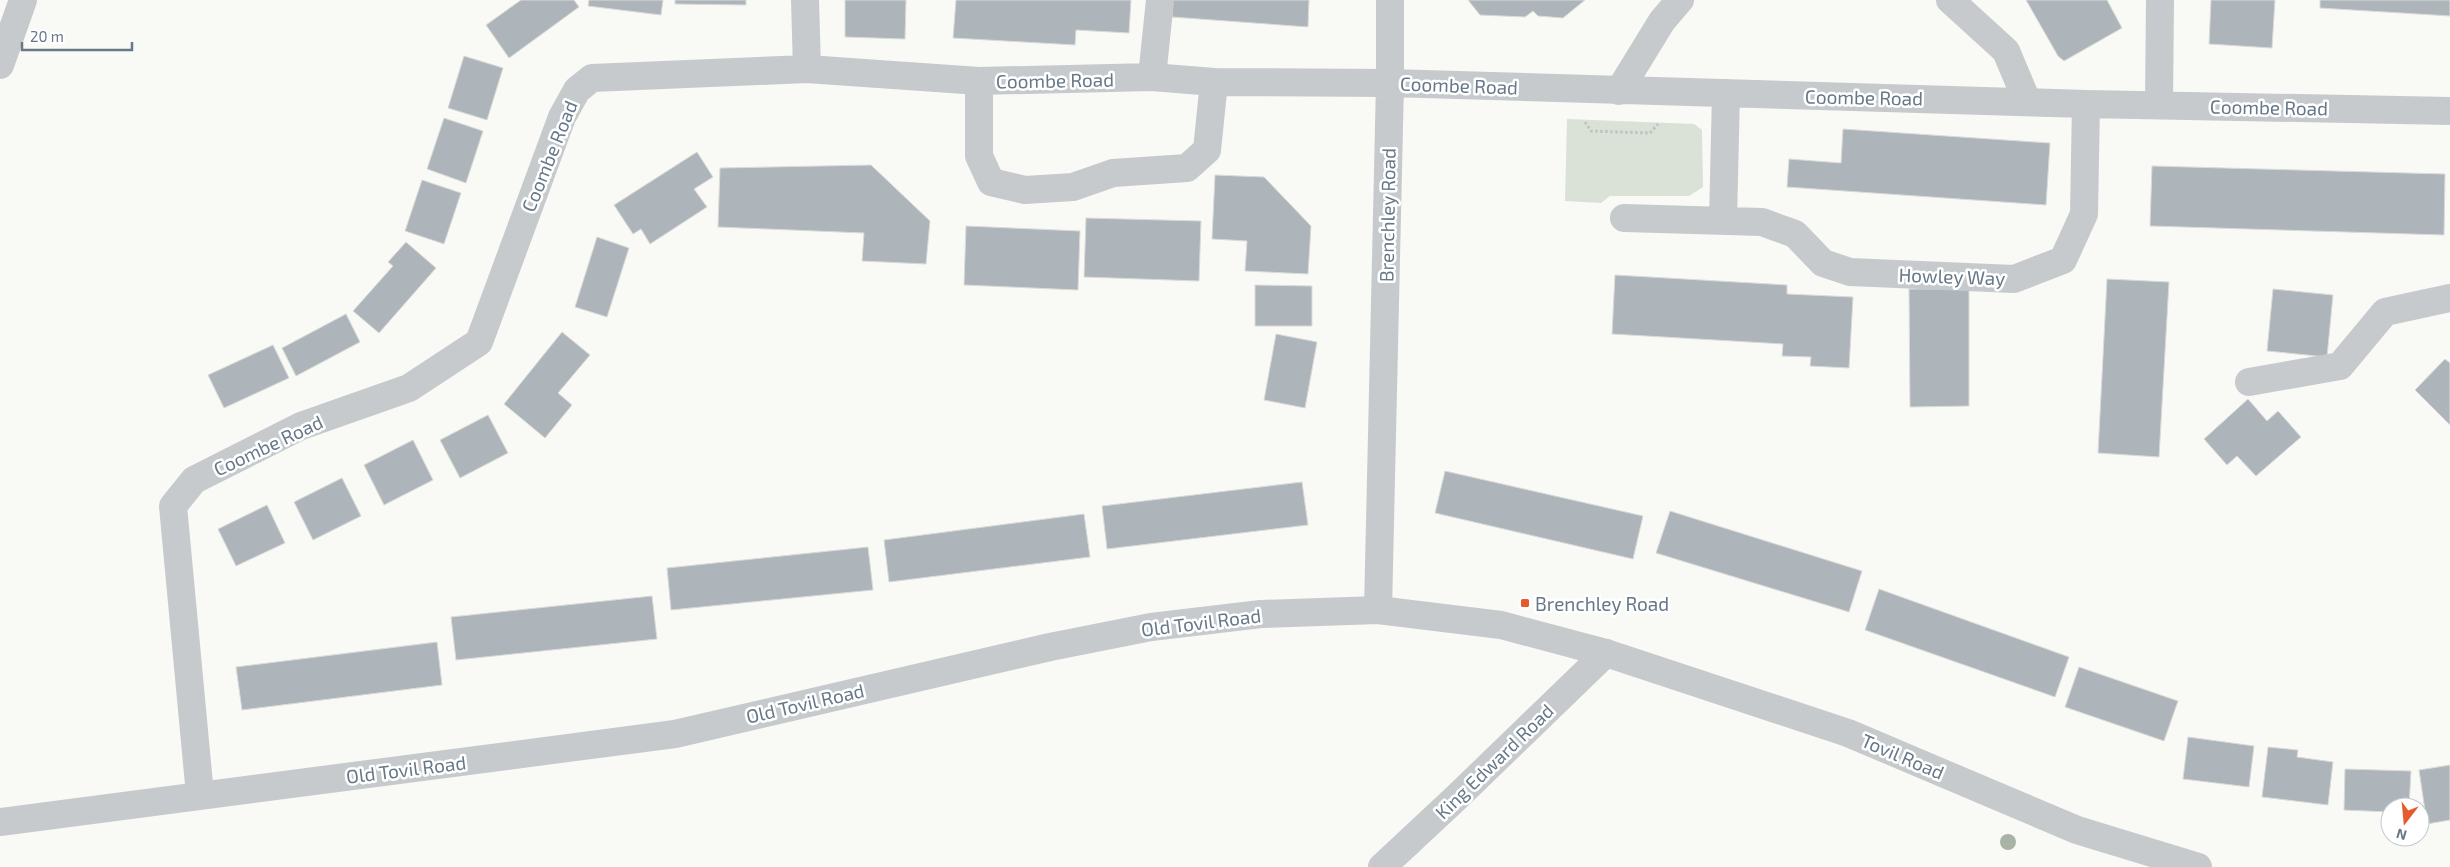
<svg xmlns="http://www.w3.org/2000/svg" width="2450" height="867" font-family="'Exo 2',sans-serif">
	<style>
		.green { fill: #dae1d7 }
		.building { fill: #adb5bb; stroke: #dadbd8 }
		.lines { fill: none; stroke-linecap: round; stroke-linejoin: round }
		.path { stroke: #c0c2c4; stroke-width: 3; stroke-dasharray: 2.5 2.5; stroke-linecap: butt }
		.minor { stroke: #c6cacd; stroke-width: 28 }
		.tertiary { stroke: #c6cacd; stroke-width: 28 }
		.tree { fill: #a8b3a5 }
		.poi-dot { fill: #e65b29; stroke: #fff; stroke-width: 2 }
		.labels { text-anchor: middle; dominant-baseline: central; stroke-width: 5; stroke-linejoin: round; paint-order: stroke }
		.street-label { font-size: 19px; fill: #677888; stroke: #fff }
		.poi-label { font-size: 19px; fill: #677888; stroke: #fff; text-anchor: start }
	</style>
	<rect width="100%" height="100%" fill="#f9f9f6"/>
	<!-- green -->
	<path class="green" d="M1567 119 1694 124 1702 130 1703 187 1689 196H1610L1601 203 1565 201Z"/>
	<!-- building -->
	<path class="building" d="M521 0H574L579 7 509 58 486 25Z
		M589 0H663L661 15 588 6Z
		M675 0H746V5L675 4Z
		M845 0H906L905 39 845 37Z
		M956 0H1131L1129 33 1076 30 1075 45 953 38Z
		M1173 0H1309L1308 27 1172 17Z
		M1468 0H1585L1563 18 1538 16 1533 11 1525 17 1480 15Z
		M2026 0H2107L2122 28 2064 61 2058 56Z
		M2211 0H2275L2272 48 2209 44Z
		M2320 0H2450V16L2320 8Z
		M464 56 503 68 487 120 448 108Z
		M444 118 483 131 466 183 427 169Z
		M1843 129 2050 143 2046 205 1787 187 1789 159 1841 163Z
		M697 152 713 177 694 189 707 207 650 244 641 229 633 234 614 205Z
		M871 165 930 221 926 264 862 261 864 233 718 227 720 168Z
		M2152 166 2445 174 2444 235 2150 226Z
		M1215 175 1264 177 1311 226 1308 274 1245 271 1247 241 1212 239Z
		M422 180 461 193 444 244 405 231Z
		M1086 218 1201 221 1199 281 1084 277Z
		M966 226 1080 231 1078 290 964 285Z
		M597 237 629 248 607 317 575 307Z
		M406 242 436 268 379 333 353 311 393 266 388 262Z
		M1615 275 1787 285V294L1853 297 1849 368 1810 366 1811 357 1782 356 1783 344 1612 334Z
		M2107 279 2169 282 2159 457 2098 453Z
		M1255 285 1312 286V326H1255Z
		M1909 289H1969V406L1910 407Z
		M2273 289 2333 295 2327 357 2267 351Z
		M346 314 360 342 296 376 282 348Z
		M562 332 590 355 558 393 572 405 545 438 504 404Z
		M1276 334 1317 342 1305 408 1264 400Z
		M273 345 289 378 224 408 208 375Z
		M2445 359 2450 363V425L2415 390Z
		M2248 399 2267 421 2278 411 2301 437 2256 476 2237 456 2227 465 2204 439Z
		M488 415 508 453 460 478 440 440Z
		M413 440 433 480 384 505 364 465Z
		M1445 471 1643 516 1633 559 1435 513Z
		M342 478 361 516 313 540 294 502Z
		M1302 482 1308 525 1107 549 1102 506Z
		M267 505 285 543 236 566 218 529Z
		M1670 511 1862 571 1849 612 1656 553Z
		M1084 514 1090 557 889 582 884 540Z
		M868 547 873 590 671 610 667 568Z
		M1879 589 2069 657 2055 697 1865 630Z
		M652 596 657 639 456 660 451 617Z
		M437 642 442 685 242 710 236 667Z
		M2079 667 2178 701 2164 741 2065 707Z
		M2188 737 2254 746 2249 787 2183 779Z
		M2268 747 2298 750 2297 757 2333 762 2328 805 2262 797Z
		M2450 765V820L2427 824 2419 770Z
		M2345 769 2411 771 2409 807H2390V812L2344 810Z"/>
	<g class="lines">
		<!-- path -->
		<path class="path" d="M1585 122 1591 131 1650 133 1658 124"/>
		<!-- minor -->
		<path class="minor" d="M805 0 807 69
			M1950 0 2006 51 2027 101
			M0 65 23 0
			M1152 77 1160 0
			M979 81V156L991 182 1025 190 1073 187 1113 173 1187 168 1207 150 1214 82
			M1619 91 1662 21 1680 0
			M2159 104 2160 0
			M1624 218 1762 222 1795 234 1823 263 1850 272 2014 279 2063 260 2084 214 2086 104
			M1723 220 1726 93
			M2249 382 2340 366 2385 312 2450 298
			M1378 610 1390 83V0
			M200 795 173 506 194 480 301 426 409 388 479 342 562 117 577 90 592 78 807 69 979 81 1152 77 1214 82 1390 83 2086 104 2450 111
			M1382 867 1457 797 1606 653"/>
		<!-- tertiary -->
		<path class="tertiary" d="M0 822 675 734 1050 647 1151 627 1261 614 1378 610 1501 625 1606 653 1848 733 2077 830 2198 867"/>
	</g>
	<!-- trees -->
	<circle class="tree" cx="2008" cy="842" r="8"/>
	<!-- markers -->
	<rect class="poi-dot" x="1520" y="598" width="10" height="10" rx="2.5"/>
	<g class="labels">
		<!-- street labels -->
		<g class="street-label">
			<text transform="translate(1055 80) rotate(-1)">Coombe Road</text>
			<text transform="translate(1459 85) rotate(2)">Coombe Road</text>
			<text transform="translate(1864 97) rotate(1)">Coombe Road</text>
			<text transform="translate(2269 107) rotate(1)">Coombe Road</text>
			<text transform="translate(549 156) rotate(-68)">Coombe Road</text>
			<text transform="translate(1387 215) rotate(-89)">Brenchley Road</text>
			<text transform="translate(1952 276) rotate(2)">Howley Way</text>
			<text transform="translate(268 445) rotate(-25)">Coombe Road</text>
			<text transform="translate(1201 622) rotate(-7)">Old Tovil Road</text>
			<text transform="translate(805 703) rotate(-13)">Old Tovil Road</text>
			<text transform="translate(1903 756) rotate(23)">Tovil Road</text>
			<text transform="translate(1494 761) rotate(-44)">King Edward Road</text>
			<text transform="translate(406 769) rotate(-7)">Old Tovil Road</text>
		</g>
		<!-- poi labels -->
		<g class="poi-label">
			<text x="1535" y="603">Brenchley Road</text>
		</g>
	</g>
	<!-- north arrow -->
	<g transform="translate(2405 822) rotate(196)"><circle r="24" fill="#ffffff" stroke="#c2c9cf"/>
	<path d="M0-4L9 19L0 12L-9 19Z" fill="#e65b29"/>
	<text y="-8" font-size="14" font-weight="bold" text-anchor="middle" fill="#677888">N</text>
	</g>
	<!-- scale -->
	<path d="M22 42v8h110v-8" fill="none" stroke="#677888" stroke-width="2.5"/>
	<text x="30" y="42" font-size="15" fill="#677888" stroke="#ffffff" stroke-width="4" paint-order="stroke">20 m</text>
</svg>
